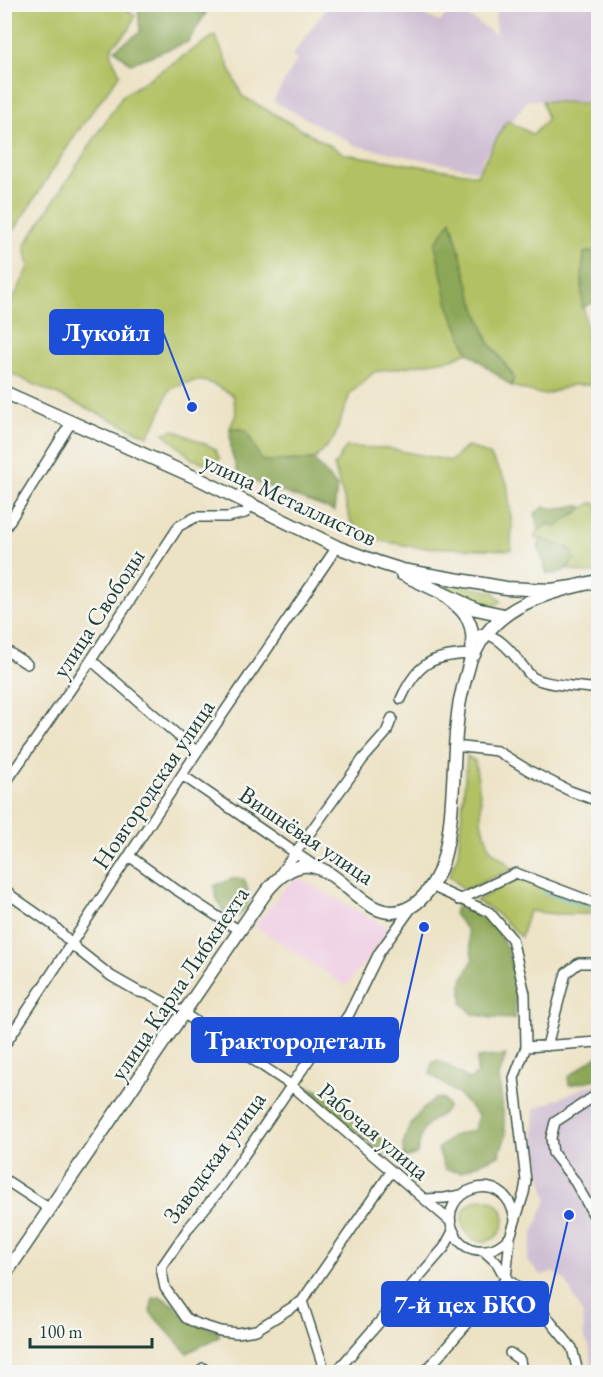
<svg xmlns="http://www.w3.org/2000/svg" width="603" height="1377" font-family="'EB Garamond',serif">
	<style>
		.built { fill: #f0d0e5 }
		.industrial { fill: #cebed2 }
		.green { fill: #b2c163; stroke: #687f4c; stroke-width: 1.5 }
		.forest { fill: #8da759; stroke: #567246; stroke-width: 1.5 }
		.lines { fill: none; stroke-linecap: round; stroke-linejoin: round }
		.stream { stroke: #62c3e0; stroke-width: 2 }
		.minor-casing { stroke: #3e564a; stroke-width: 12 }
		.major-casing { stroke: #3e564a; stroke-width: 15 }
		.minor { stroke: #fff; stroke-width: 9 }
		.major { stroke: #fff; stroke-width: 12 }
		.labels { text-anchor: middle; dominant-baseline: central; stroke-width: 5; stroke-linejoin: round; paint-order: stroke }
		.street-label { font-size: 24px; fill: #1f3d34; stroke: #f6f6f2 }
		.leader { fill: none; stroke: #1d4ed8; stroke-width: 2 }
		.callout-dot { fill: #1d4ed8; stroke: #f6f6f2; stroke-width: 2 }
		.callout { fill: #1d4ed8; stroke: #1d4ed8; stroke-width: 2 }
		.callout-label { font-size: 26px; text-anchor: middle; font-weight: bold; fill: #fff }
	</style>
	<rect width="100%" height="100%" fill="#f6f6f2"/>
	<filter id="ink" filterUnits="userSpaceOnUse"><feTurbulence type="fractalNoise" baseFrequency=".0167" numOctaves="2"/><feDisplacementMap in="SourceGraphic" scale="12" xChannelSelector="R" yChannelSelector="G"/><feConvolveMatrix kernelMatrix="1 2 1 2 8 2 1 2 1" color-interpolation-filters="sRGB"/></filter>
	<filter id="wash" filterUnits="userSpaceOnUse"><feTurbulence type="fractalNoise" baseFrequency=".008" numOctaves="4" result="noise"/><feDisplacementMap in="SourceGraphic" scale="24" xChannelSelector="R" yChannelSelector="G"/><feGaussianBlur stdDeviation="1.35" result="paint"/><feColorMatrix in="noise" values="0 0 0 0 0 0 0 0 0 0 0 0 0 0 0 0 0 1.4 0 .05"/><feComposite in="paint" operator="in"/></filter>
	<g filter="url(#wash)">
		<rect width="100%" height="100%" fill="#ece2c4"/>
		<!-- built -->
		<path class="built" d="M299 878 390 929 346 986 255 926 289 883Z"/>
		<!-- industrial -->
		<path class="industrial" d="M329 5H405L439 22 455 7 496 35 495 5H598V103L528 100 484 157 478 171 357 146 273 101 297 60 292 55Z
			M598 1084V1372H592L589 1345 584 1337 583 1315 566 1281 553 1272 541 1275 527 1261 534 1230 547 1200 535 1148 534 1109 588 1086Z"/>
		<!-- green -->
		<path class="green" d="M5 4 120 5 135 16 129 30 112 46 111 55 120 74 75 135 5 245Z
			M215 35 242 96 345 154 477 175 507 120 533 135 547 119 542 101 598 104V251L584 253C581 286 584 317 589 350L598 355V385H572L544 395 511 386 514 377 488 341 471 294 451 221 448 304 468 352 452 359 374 372 350 394 334 438 314 460 262 461 246 430 230 428 236 414 233 395C204 379 200 375 169 390L160 414 148 436 5 371V309L13 299 29 267 25 245 122 96Z
			M174 430 214 448 220 459 210 464 192 459 164 433Z
			M467 446 490 455 507 483 512 526 511 550 416 547 371 539 351 522 334 466 346 447 386 448 451 461Z
			M591 503 598 504V572C589 575 577 572 567 569L575 558 569 548 535 538V534L547 524 557 526Z
			M430 580 494 592 501 601 493 607 429 583Z
			M467 756 475 761 481 801V821L490 849 513 869 465 890 449 876 458 854Z
			M518 877 598 907V914H555L529 911 521 937C507 923 494 909 476 901Z
			M462 1220a21 21 0 1 1 42 0a21 21 0 1 1-42 0Z"/>
		<!-- forest -->
		<path class="forest" d="M149 5H175L206 13 188 42 130 64 115 49 140 32 138 8Z
			M451 220 471 294 488 341 514 377 511 386 468 352 448 304 435 244Z
			M598 251V300L582 308V278L584 253Z
			M230 428 246 430 262 461 314 460 337 487 334 511 239 476 231 451Z
			M577 505 583 507 557 526 547 524 539 530 535 513 544 507 559 509Z
			M542 539 569 548 575 558C566 571 562 574 547 574L538 547Z
			M232 879H244C251 897 253 902 238 916L224 912 217 899 214 886Z
			M456 907C465 910 479 913 486 919 513 942 519 986 514 1019L491 1018 473 1014 462 1003V980L473 960 467 930 454 914Z
			M506 1055 499 1077 506 1136 499 1155 461 1172 445 1169 438 1149 453 1136 474 1130 478 1115 459 1095 430 1074 432 1063 438 1060 470 1080 477 1073V1058Z
			M598 1055V1079L569 1085 568 1077Z
			M306 1087C327 1089 374 1130 390 1145L389 1154C356 1141 332 1109 306 1087Z
			M443 1098 448 1107C441 1118 431 1118 426 1126 420 1133 419 1145 417 1154L404 1158 403 1144 409 1127 420 1112 434 1099Z
			M161 1297 174 1305 185 1318 219 1332V1337L187 1353 150 1312 153 1298Z"/>
		<g class="lines">
			<!-- stream -->
			<path class="stream" d="M542 892 598 910"/>
		</g>
	</g>
	<g filter="url(#ink)">
		<g class="lines">
			<defs>
				<path id="minor" d="M4 530 72 421
					M481 634C497 633 512 652 521 664 525 668 529 675 534 678 549 686 580 686 598 689
					M4 649 27 664
					M91 660 197 752
					M401 699C418 661 434 655 474 654
					M455 746 497 751 528 770 570 791 598 801
					M182 775 316 867
					M4 785 91 660 179 526 196 517H228L245 513 251 505
					M129 856 175 889 240 931
					M280 874 363 759 386 733 392 718
					M431 886 489 912 512 939 525 994 526 1047 514 1078 526 1181 524 1193 510 1237 506 1279
					M4 888 13 897 53 925 78 950 111 976 139 992 151 995 183 1013 291 1085 450 1221
					M459 900 516 873 598 904
					M4 1046 197 752 337 547
					M547 1046 566 973 579 963H598
					M526 1047 598 1042
					M598 1094 555 1122 551 1138 553 1153 574 1180 597 1221 598 1229
					M391 1172 302 1301 256 1330 237 1333 220 1331 198 1324 186 1318 165 1288 161 1268 190 1226 221 1189 321 1042 342 1024 349 1014 379 953 412 907
					M4 1179 50 1209
					M425 1199 445 1198 461 1195
					M510 1237C499 1248 488 1253 472 1249 465 1247 458 1241 455 1234 431 1191 507 1162 515 1220
					M484 1251 497 1263 506 1279 514 1284 545 1315 572 1348 578 1372
					M302 1301 325 1372
					M510 1353 520 1360 522 1372
					M203 1368 204 1372
					M336 1372 444 1248 453 1231
					M425 1372 506 1279"/>
				<path id="major" d="M4 392 201 480 337 547 380 563 402 570 506 588 551 590 572 587
					M402 574 476 609 504 615
					M474 655C495 604 550 592 598 581
					M4 1276 266 892C327 816 353 932 406 909 421 903 432 887 439 872 455 834 452 766 457 723 458 713 459 702 462 692 466 672 475 655 472 634 471 616 457 605 444 595"/>
			</defs>
			<!-- minor casing -->
			<use href="#minor" class="minor-casing"/>
			<!-- major casing -->
			<use href="#major" class="major-casing"/>
			<!-- minor -->
			<use href="#minor" class="minor"/>
			<!-- major -->
			<use href="#major" class="major"/>
		</g>
	</g>
	<g class="labels">
		<!-- street labels -->
		<g class="street-label">
			<text transform="translate(290 499) rotate(25)">улица Металлистов</text>
			<text transform="translate(98 613) rotate(-57)">улица Свободы</text>
			<text transform="translate(153 784) rotate(-56)">Новгородская улица</text>
			<text transform="translate(307 835) rotate(34)">Вишнёвая улица</text>
			<text transform="translate(179 983) rotate(-56)">улица Карла Либкнехта</text>
			<text transform="translate(374 1131) rotate(40)">Рабочая улица</text>
			<text transform="translate(214 1157) rotate(-54)">Заводская улица</text>
		</g>
	</g>
	<!-- callouts -->
	<path class="leader" d="M192 407L163 332M424 927L398 1040M569 1215L548 1304"/>
	<g class="callout-dot">
		<circle cx="192" cy="407" r="6"/>
		<circle cx="424" cy="927" r="6"/>
		<circle cx="569" cy="1215" r="6"/>
	</g>
	<g class="callout">
		<rect x="50" y="310" width="113" height="44" rx="6"/>
		<rect x="192" y="1018" width="206" height="44" rx="6"/>
		<rect x="382" y="1282" width="166" height="44" rx="6"/>
	</g>
	<g class="callout-label">
		<text x="106" y="341">Лукойл</text>
		<text x="295" y="1049">Трактородеталь</text>
		<text x="465" y="1313">7-й цех БКО</text>
	</g>
	<!-- margin -->
	<rect width="603" height="1377" fill="none" stroke="#f6f6f2" stroke-width="24"/>
	<!-- scale -->
	<path d="M30 1338v9h122v-9" fill="none" stroke="#1f3d34" stroke-width="3"/>
	<text x="39" y="1338" font-size="18" fill="#1f3d34" stroke="#f6f6f2" stroke-width="4.5" paint-order="stroke">100 m</text>
</svg>
